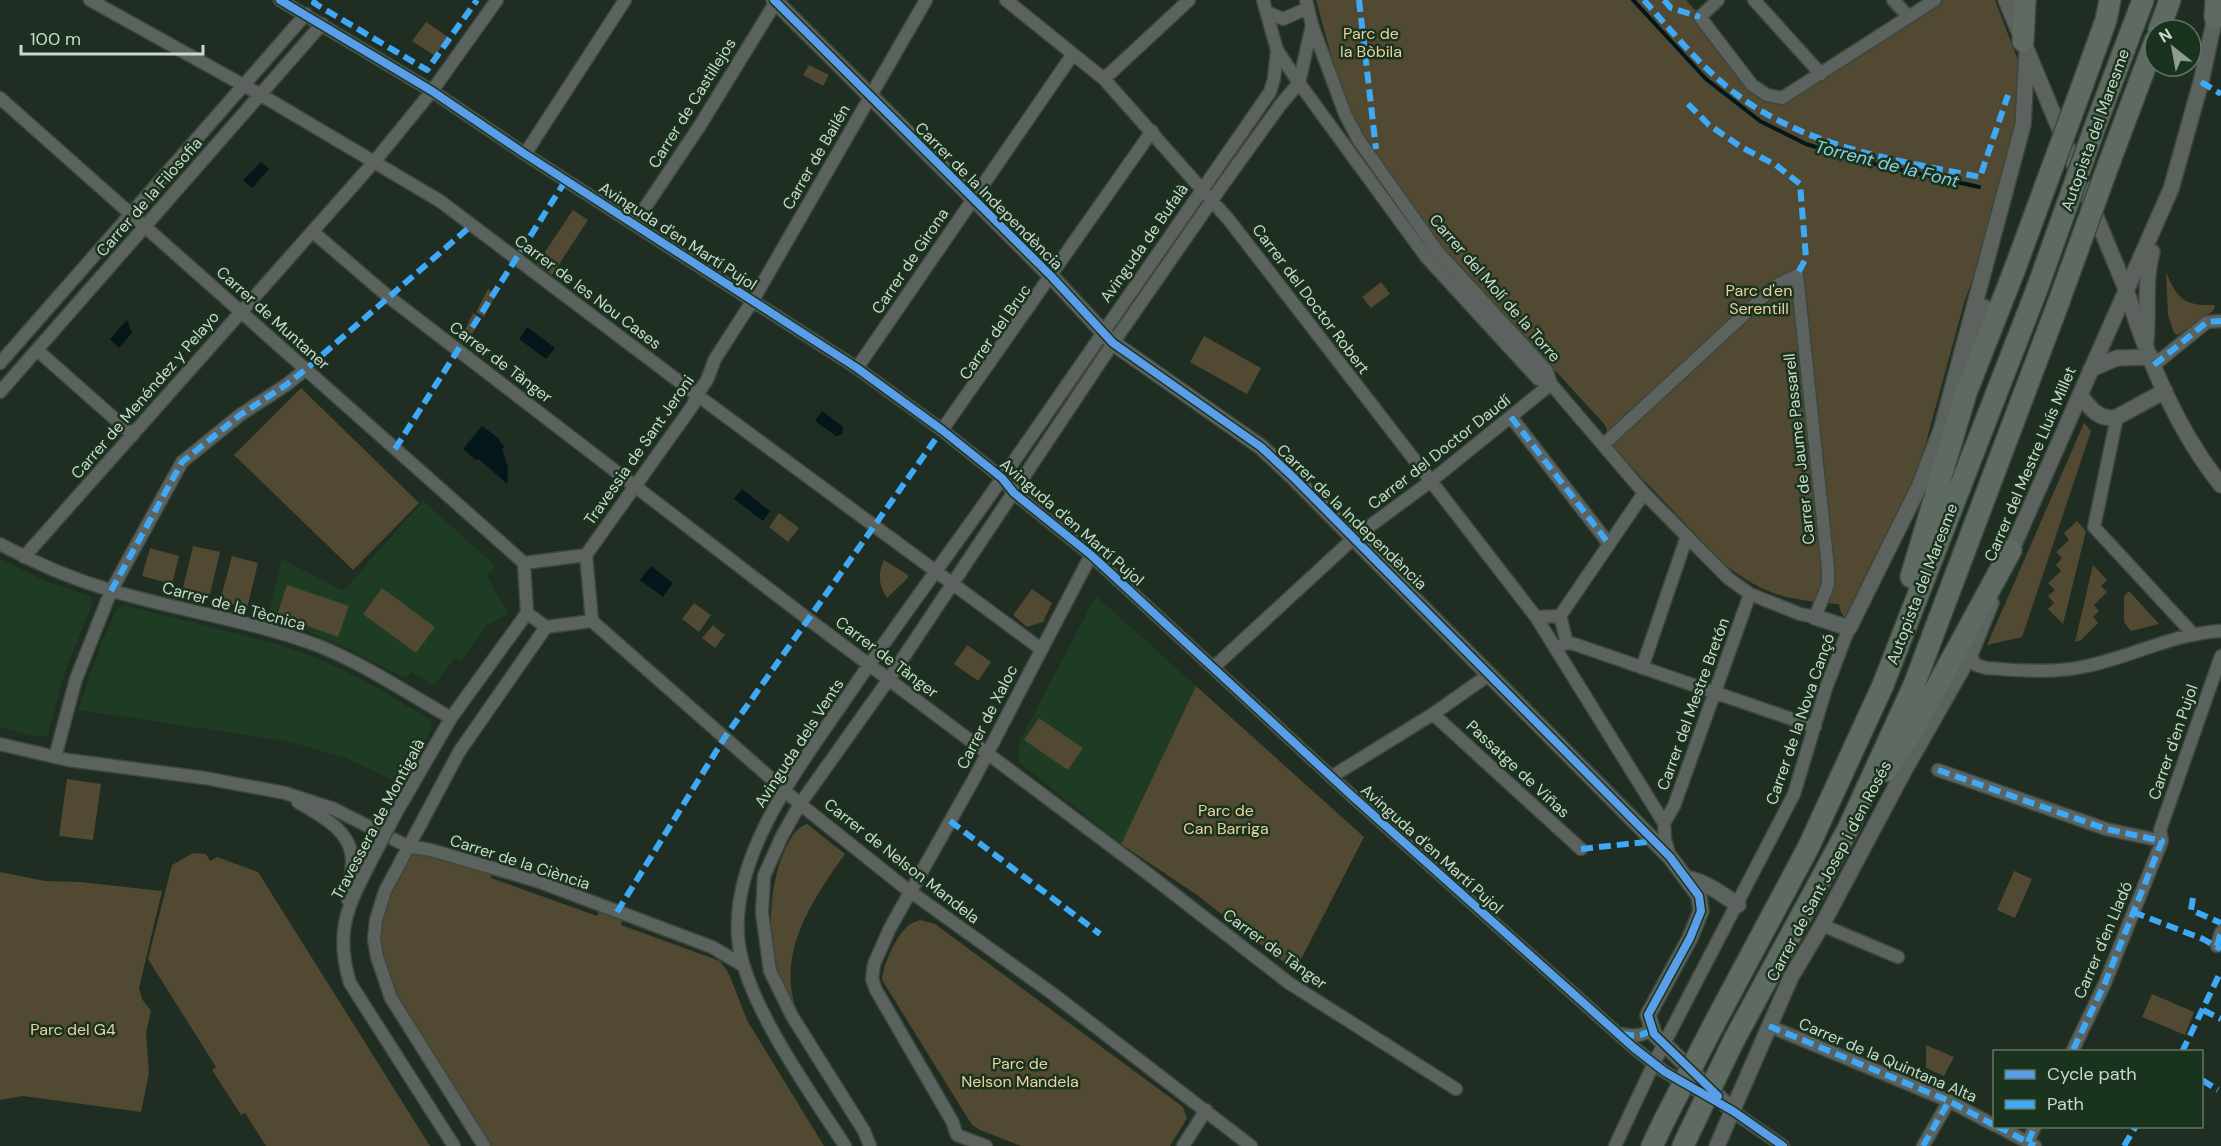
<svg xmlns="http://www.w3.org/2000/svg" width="2221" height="1146" font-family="'DM Sans',sans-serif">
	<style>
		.built { fill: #1e3b23 }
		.green { fill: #514932 }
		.water { fill: #03171b }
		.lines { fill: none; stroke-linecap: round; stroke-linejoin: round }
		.stream { stroke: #03171b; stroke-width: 4 }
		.minor-casing { stroke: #3c483e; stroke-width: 15 }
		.tertiary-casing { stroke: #3c483e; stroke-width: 18 }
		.motorway-casing { stroke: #3c483e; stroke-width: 24 }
		.minor { stroke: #5c635f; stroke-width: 12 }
		.tertiary { stroke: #5c635f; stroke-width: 15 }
		.motorway { stroke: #5f6a63; stroke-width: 21 }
		.minor-bridge-casing { stroke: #3c483e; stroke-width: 15; stroke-linecap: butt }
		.motorway-bridge-casing { stroke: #3c483e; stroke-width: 24; stroke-linecap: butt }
		.minor-bridge { stroke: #5c635f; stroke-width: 12 }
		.motorway-bridge { stroke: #5f6a63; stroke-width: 21 }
		.quiet { stroke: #3fa9f5; stroke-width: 6; stroke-dasharray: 12 6; stroke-linecap: butt }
		.cycleway-casing { stroke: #1a331e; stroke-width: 11 }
		.cycleway { stroke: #5a9eea; stroke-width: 8 }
		.labels { text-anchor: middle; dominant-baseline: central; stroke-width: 5; stroke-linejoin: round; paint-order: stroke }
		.park-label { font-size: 16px; fill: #ecd19e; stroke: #1a331e }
		.street-label { font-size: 16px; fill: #cbd9cc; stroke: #1a331e }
		.water-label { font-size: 18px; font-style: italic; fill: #8ad0de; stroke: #1a331e }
	</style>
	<rect width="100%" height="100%" fill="#202d22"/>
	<!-- built -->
	<path class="built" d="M423 501 496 566 487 576 508 614 487 625 460 662 455 658 434 686 411 672 406 679 347 648 305 630 267 618 282 559 343 591Z
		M0 559 48 582 90 596 93 601 64 676 48 735 44 737H38L0 727Z
		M1096 596 1196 686 1121 844 1020 763 1018 756 1020 740Z
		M125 605 276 644 309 655 345 671 378 688 427 718 431 724V731L401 784 346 758 286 741 78 710 101 643 117 609Z"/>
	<!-- green -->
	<path class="green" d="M1316 0H1686L1696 11 1694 19 1717 44 1719 54 1746 86 1787 101 1943 0H1995L2022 71 2025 85 1994 219 1964 303 1921 461 1891 538 1846 619 1841 613 1839 604C1787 600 1765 596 1723 563L1614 449 1605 425 1442 247 1369 147 1351 116 1337 77Z
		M426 22 448 37 435 56 412 41Z
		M809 65 829 75 823 86 803 75Z
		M573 210 588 220 552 275 537 264Z
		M2166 272C2177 298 2183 306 2214 305L2215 307 2213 311 2178 335 2174 333 2168 315Z
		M1381 282 1390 294 1371 308 1362 297Z
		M488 289 496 295 484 317 476 312Z
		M473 313 481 318 467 344 462 336Z
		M1204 336 1261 368 1247 394 1190 362Z
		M301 388 419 503 353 570 234 455Z
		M2084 423 2091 431 2022 637 1987 645Z
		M779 513 799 528 788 542 769 527Z
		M2077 521 2086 531 2063 624 2048 609 2054 603 2048 596 2055 590 2048 583 2061 571 2056 565 2062 558 2056 552 2069 540 2064 533Z
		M193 546 220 552 209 599 182 592Z
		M150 548 179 556 172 584 142 576Z
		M232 556 258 563 247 608 220 601Z
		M884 560 908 575V578L887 598C879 586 877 574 884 560Z
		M2093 565 2107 580 2101 586 2107 592 2094 605 2099 611 2093 617 2098 623 2081 640 2075 642Z
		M287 585 349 606 338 637 277 615Z
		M382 588 435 627 416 653 363 614Z
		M1032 589 1052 603 1043 622 1027 627 1013 615Z
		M2129 591 2159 624 2131 631 2124 622V596Z
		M694 603 711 615 699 632 682 619Z
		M713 625 725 635 715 648 702 638Z
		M967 645 991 662 978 681 954 664Z
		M1196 686 1364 837 1295 971 1197 895 1121 844Z
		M1039 718 1083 748 1068 770 1024 740Z
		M67 779 101 784 93 840 59 836Z
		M807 824 845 854C815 896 779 948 794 1002L792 1003C765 962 765 891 786 847 792 837 795 828 807 824Z
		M193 853 206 854 210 861 217 857 258 872 430 1146H266L245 1113 241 1115 212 1070 216 1067 148 959 172 865Z
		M419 853 492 873 491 878 597 916 599 911 622 920 621 925 720 961 728 972 748 1022 824 1146H490C471 1115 451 1084 432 1053 412 1021 379 977 380 938 381 909 396 882 409 857Z
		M2014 871 2032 879 2015 918 1997 910Z
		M0 872 45 881 80 882 162 891 139 988 142 999 151 1011 146 1033 149 1073 141 1112 23 1096 0 1100Z
		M920 920 935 924 1183 1107 1187 1118 1170 1146H1021L980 1130 972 1125 882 980C882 967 896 936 907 927 910 923 915 922 920 920Z
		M2152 994 2194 1012 2185 1035 2142 1017Z
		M1926 1045 1954 1057 1944 1076 1926 1068Z"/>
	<!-- water -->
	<path class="water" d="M261 162 269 169 252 188 243 180Z
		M127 320 132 333 119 348 110 339Z
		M527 327 555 348 546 359 519 339Z
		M822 411 843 427 842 434 836 436 815 421Z
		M482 426 497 437 505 448 502 449 508 467 507 484 479 459 476 460 463 449Z
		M742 489 770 511 763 521 734 499Z
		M651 566 673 583 663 597 640 580Z"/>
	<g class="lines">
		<!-- stream -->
		<path class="stream" d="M1633 0 1706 79 1760 121 1806 144 1862 161 1979 187"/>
		<defs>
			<path id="minor" d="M90 0 261 95 440 201 697 395 1041 649
				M280 0 432 91 525 154 857 368 942 430 1002 478 1014 493 1091 555 1351 795 1634 1048 1665 1072 1710 1098
				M1006 0 1104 79 1229 220 1536 617 1664 823 1665 839 1670 857
				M1263 0 1277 50 1299 83 1427 258 1538 379 1551 384
				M1306 0 1312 25 1345 114 1358 139 1437 251 1547 371 1551 384 1644 493 1728 578 1750 594 1800 614 1815 617 1828 585V568L1797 275 1775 286 1603 445
				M1718 0 1700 17 1752 85 1767 95 1782 98 1935 0
				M1754 0 1821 74
				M1893 0 1909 17
				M1267 12 1283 19 1308 8
				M1104 79 1189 0
				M0 98 524 563
				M525 154 625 0
				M634 224 699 127 777 0
				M313 232 390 298 808 619 1147 873 1289 983 1456 1089
				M37 350 133 435
				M0 363 306 14
				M2154 365 2207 322 2221 321
				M857 368 1073 54
				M0 392 322 24
				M1511 417 1609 544
				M2117 417 2094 527 2194 635
				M942 430 1152 131
				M0 544C35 563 75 580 113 591 181 611 253 621 319 646 364 664 409 694 451 718
				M586 555 693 405 697 395 707 380 715 359 753 300 926 0
				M586 555 524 563 527 613 546 627 592 621
				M586 555 592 621
				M24 557 374 162 432 91 497 0
				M1560 616 1567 643
				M1536 617 1560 616 1644 493
				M592 621 800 804 904 887 1053 994 1251 1146
				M1555 648 1567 643 1574 644 1815 727
				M1970 655 1976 665 1986 668C2019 670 2054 674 2087 666 2131 657 2175 633 2221 631
				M1214 667 1355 537 1431 481 1551 384
				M1642 668 1687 536
				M1433 714 1581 849
				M0 744 68 760 205 778 285 793 334 809 407 846 431 850 537 881 712 947 744 966
				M55 757 76 679 111 591 182 462 240 415 286 385 306 369
				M1938 770 2106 829 2162 841
				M1331 777 1433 714 1490 674
				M298 802C321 816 353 831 352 862 352 875 349 887 348 900
				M396 813 451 718 527 613
				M1664 823 1674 806 1750 594
				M372 859C348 906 334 930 350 983L454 1146
				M1822 925 1898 957
				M2217 946 2221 932
				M1769 1026 1949 1101 1994 1125
				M1620 1034C1632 1036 1642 1037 1652 1029
				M2072 1052 2105 983 2162 841 2160 830 2221 656
				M1725 1106 1783 1146
				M1997 1126 2035 1146
				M2028 1142 2035 1126
				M484 1146 391 998 377 957 374 939 376 920 385 891 459 752 546 627
				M845 1146C811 1093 742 999 738 936 732 850 805 759 851 691 900 619 953 549 1003 477 1092 349 1180 220 1270 92L1274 79 1277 50
				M870 1146 864 1131 792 1016 770 971 762 913 764 876 782 836 800 804 889 679 1113 343 1224 183 1281 104 1299 83 1312 25
				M986 1146 957 1135 952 1121 876 990 872 979 874 964 890 928 975 777 1091 555
				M1183 1146 1206 1110
				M1615 1146 1654 1063 1794 794 1826 688 1849 628
				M1923 1146 1949 1101"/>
			<path id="tertiary" d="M774 0 1051 276 1113 343 1261 447 1292 476 1670 857 1699 896 1701 911 1690 938 1648 1015 1654 1034 1733 1111
				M2006 0 2126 289C2147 358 2176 429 2221 485
				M2146 341C2149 311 2144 281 2152 252
				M1970 360 1984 307
				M2091 369 2117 358 2151 357
				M2080 395C2090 408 2099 421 2117 417L2165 391
				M2008 558 2171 189 2201 82 2217 8
				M1815 617 1849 628 1919 487 1941 430 2023 125 2027 52
				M1687 878C1706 882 1722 894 1738 905
				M1717 1146 1791 977 1822 925 1904 771 1970 655 1991 603"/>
			<path id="motorway" d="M2215 17 2216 0
				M2159 30 2170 0
				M2023 41 2025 0
				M2080 92 2106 20 2110 0
				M2096 124 2143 0
				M2108 166 2155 41
				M1911 577 1966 393 2014 271
				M1886 771 1912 732 2011 550
				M1713 1026 1808 848 1883 685 2037 289
				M1734 1040 1848 829 1914 685 2058 304
				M1652 1146 1665 1119
				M1683 1146 1690 1131"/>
		</defs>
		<!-- minor casing -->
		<use href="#minor" class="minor-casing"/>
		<!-- tertiary casing -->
		<use href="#tertiary" class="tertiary-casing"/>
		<!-- motorway casing -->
		<use href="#motorway" class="motorway-casing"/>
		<!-- minor -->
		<use href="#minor" class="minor"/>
		<!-- tertiary -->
		<use href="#tertiary" class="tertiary"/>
		<!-- motorway -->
		<use href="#motorway" class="motorway"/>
		<defs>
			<path id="minor-bridge" d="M372 859 396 813"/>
			<path id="motorway-bridge" d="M2014 271 2080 92
				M2037 289 2096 124
				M2058 304 2108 166
				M1665 1119 1713 1026
				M1690 1131 1734 1040"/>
		</defs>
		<!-- minor-bridge casing -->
		<use href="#minor-bridge" class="minor-bridge-casing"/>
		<!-- motorway-bridge casing -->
		<use href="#motorway-bridge" class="motorway-bridge-casing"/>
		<!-- minor-bridge -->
		<use href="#minor-bridge" class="minor-bridge"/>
		<!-- motorway-bridge -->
		<use href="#motorway-bridge" class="motorway-bridge"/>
		<!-- quiet -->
		<path class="quiet" d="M316 0 314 3 427 70 477 0
			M1359 0 1376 149
			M1644 0C1673 33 1702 68 1736 94 1808 148 1895 160 1980 177L2008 95
			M1664 0 1671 8 1700 17
			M2201 82 2221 94
			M1688 104 1709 125 1741 147 1776 165 1800 184 1806 258 1797 275
			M2154 365 2207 322 2221 321
			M1511 417 1609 544
			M395 449 566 180
			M111 591 182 462 240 415 286 385 306 369 472 225
			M1938 770 2106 829 2162 841 2105 983 2072 1052
			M950 821 1100 934
			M1581 849 1655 841
			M2193 898 2191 910 2221 923
			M617 912 725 737 942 430
			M2133 912 2203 939 2221 949
			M2217 946 2221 932
			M2203 1010 2221 1019
			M1769 1026 1949 1101 1994 1125
			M1622 1034C1633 1036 1643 1037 1652 1029
			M2182 1052 2221 971
			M2202 1080 2218 1090
			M1997 1126 2035 1146
			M2028 1142 2035 1126
			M1923 1146 1949 1101
			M2124 1146 2136 1126"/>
		<defs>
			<path id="cycleway" d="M280 0 432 91 525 154 857 368 942 430 1002 478 1014 493 1091 555 1351 795 1634 1048 1665 1072 1733 1111 1783 1146
				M774 0 1051 276 1113 343 1261 447 1292 476 1670 857 1699 896 1701 911 1690 938 1648 1015 1654 1034 1718 1096"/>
		</defs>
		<!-- cycleway casing -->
		<use href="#cycleway" class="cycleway-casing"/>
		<!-- cycleway -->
		<use href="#cycleway" class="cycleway"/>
	</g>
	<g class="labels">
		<!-- park labels -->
		<g class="park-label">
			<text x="1371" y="33">Parc de<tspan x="1371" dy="18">la Bòbila</tspan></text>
			<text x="1759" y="290">Parc d'en<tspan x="1759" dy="18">Serentill</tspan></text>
			<text x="1226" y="810">Parc de<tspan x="1226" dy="18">Can Barriga</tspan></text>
			<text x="73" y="1029">Parc del G4</text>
			<text x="1020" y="1063">Parc de<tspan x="1020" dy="18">Nelson Mandela</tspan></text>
		</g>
		<!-- street labels -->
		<g class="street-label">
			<text transform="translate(692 103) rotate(-58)">Carrer de Castillejos</text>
			<text transform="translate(2095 130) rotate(-70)">Autopista del Maresme</text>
			<text transform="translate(816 157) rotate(-60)">Carrer de Bailén</text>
			<text transform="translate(989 196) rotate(45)">Carrer de la Independència</text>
			<text transform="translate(149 197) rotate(-49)">Carrer de la Filosofia</text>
			<text transform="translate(678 236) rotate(33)">Avinguda d'en Martí Pujol</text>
			<text transform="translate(1144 243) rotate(-55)">Avinguda de Bufalà</text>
			<text transform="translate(910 261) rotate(-56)">Carrer de Girona</text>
			<text transform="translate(1495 288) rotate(49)">Carrer del Molí de la Torre</text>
			<text transform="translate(588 292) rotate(37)">Carrer de les Nou Cases</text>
			<text transform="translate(1311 299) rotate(53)">Carrer del Doctor Robert</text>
			<text transform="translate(273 318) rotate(42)">Carrer de Muntaner</text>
			<text transform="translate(995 332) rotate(-55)">Carrer del Bruc</text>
			<text transform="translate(501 362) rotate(37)">Carrer de Tànger</text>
			<text transform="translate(145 395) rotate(-49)">Carrer de Menéndez y Pelayo</text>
			<text transform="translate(1799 449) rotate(-96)">Carrer de Jaume Passarell</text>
			<text transform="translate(639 450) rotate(-55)">Travessia de Sant Jeroni</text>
			<text transform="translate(1439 452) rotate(-38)">Carrer del Doctor Daudí</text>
			<text transform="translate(2030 464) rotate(-67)">Carrer del Mestre Lluís Millet</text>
			<text transform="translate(1352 517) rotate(44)">Carrer de la Independència</text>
			<text transform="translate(1072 522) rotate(41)">Avinguda d'en Martí Pujol</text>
			<text transform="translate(1922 584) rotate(-69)">Autopista del Maresme</text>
			<text transform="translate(234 606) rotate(15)">Carrer de la Tècnica</text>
			<text transform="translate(887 657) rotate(37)">Carrer de Tànger</text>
			<text transform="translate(1693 704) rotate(-70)">Carrer del Mestre Bretón</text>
			<text transform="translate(987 717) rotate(-63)">Carrer de Xaloc</text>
			<text transform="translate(1800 719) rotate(-71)">Carrer de la Nova Cançó</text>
			<text transform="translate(2173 742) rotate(-71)">Carrer d'en Pujol</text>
			<text transform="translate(799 743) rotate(-57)">Avinguda dels Vents</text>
			<text transform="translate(1518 769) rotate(43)">Passatge de Viñas</text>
			<text transform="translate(378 819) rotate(-62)">Travessera de Montigalà</text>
			<text transform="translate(1432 849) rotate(42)">Avinguda d'en Martí Pujol</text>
			<text transform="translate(902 861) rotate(38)">Carrer de Nelson Mandela</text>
			<text transform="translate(520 862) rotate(18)">Carrer de la Ciència</text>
			<text transform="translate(1829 871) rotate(-62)">Carrer de Sant Josep i d'en Rosés</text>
			<text transform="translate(2103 940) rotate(-67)">Carrer d'en Lladó</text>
			<text transform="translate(1275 949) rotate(36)">Carrer de Tànger</text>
			<text transform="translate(1888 1060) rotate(23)">Carrer de la Quintana Alta</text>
		</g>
		<!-- water labels -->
		<g class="water-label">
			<text transform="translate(1887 164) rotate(14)">Torrent de la Font</text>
		</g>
	</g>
	<!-- legend -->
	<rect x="1993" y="1050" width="210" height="78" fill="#1a331e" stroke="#617564" stroke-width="1.5"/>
	<rect x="2005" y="1070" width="30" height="9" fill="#5a9eea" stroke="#617564" stroke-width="1.5"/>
	<text x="2047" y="1080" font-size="18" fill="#cbd9cc">Cycle path</text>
	<rect x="2005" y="1100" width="30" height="9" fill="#3fa9f5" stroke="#617564" stroke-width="1.5"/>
	<text x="2047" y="1110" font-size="18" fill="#cbd9cc">Path</text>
	<!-- north arrow -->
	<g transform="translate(2173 48) rotate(329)"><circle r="28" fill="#1a331e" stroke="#617564" stroke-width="1.5"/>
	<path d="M0-4.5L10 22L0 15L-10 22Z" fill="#8f9d90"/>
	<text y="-9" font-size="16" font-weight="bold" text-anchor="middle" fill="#cbd9cc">N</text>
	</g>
	<!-- scale -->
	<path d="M21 45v9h182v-9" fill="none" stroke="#cbd9cc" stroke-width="3"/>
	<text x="30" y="45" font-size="18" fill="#cbd9cc" stroke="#1a331e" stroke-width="4.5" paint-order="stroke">100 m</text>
</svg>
